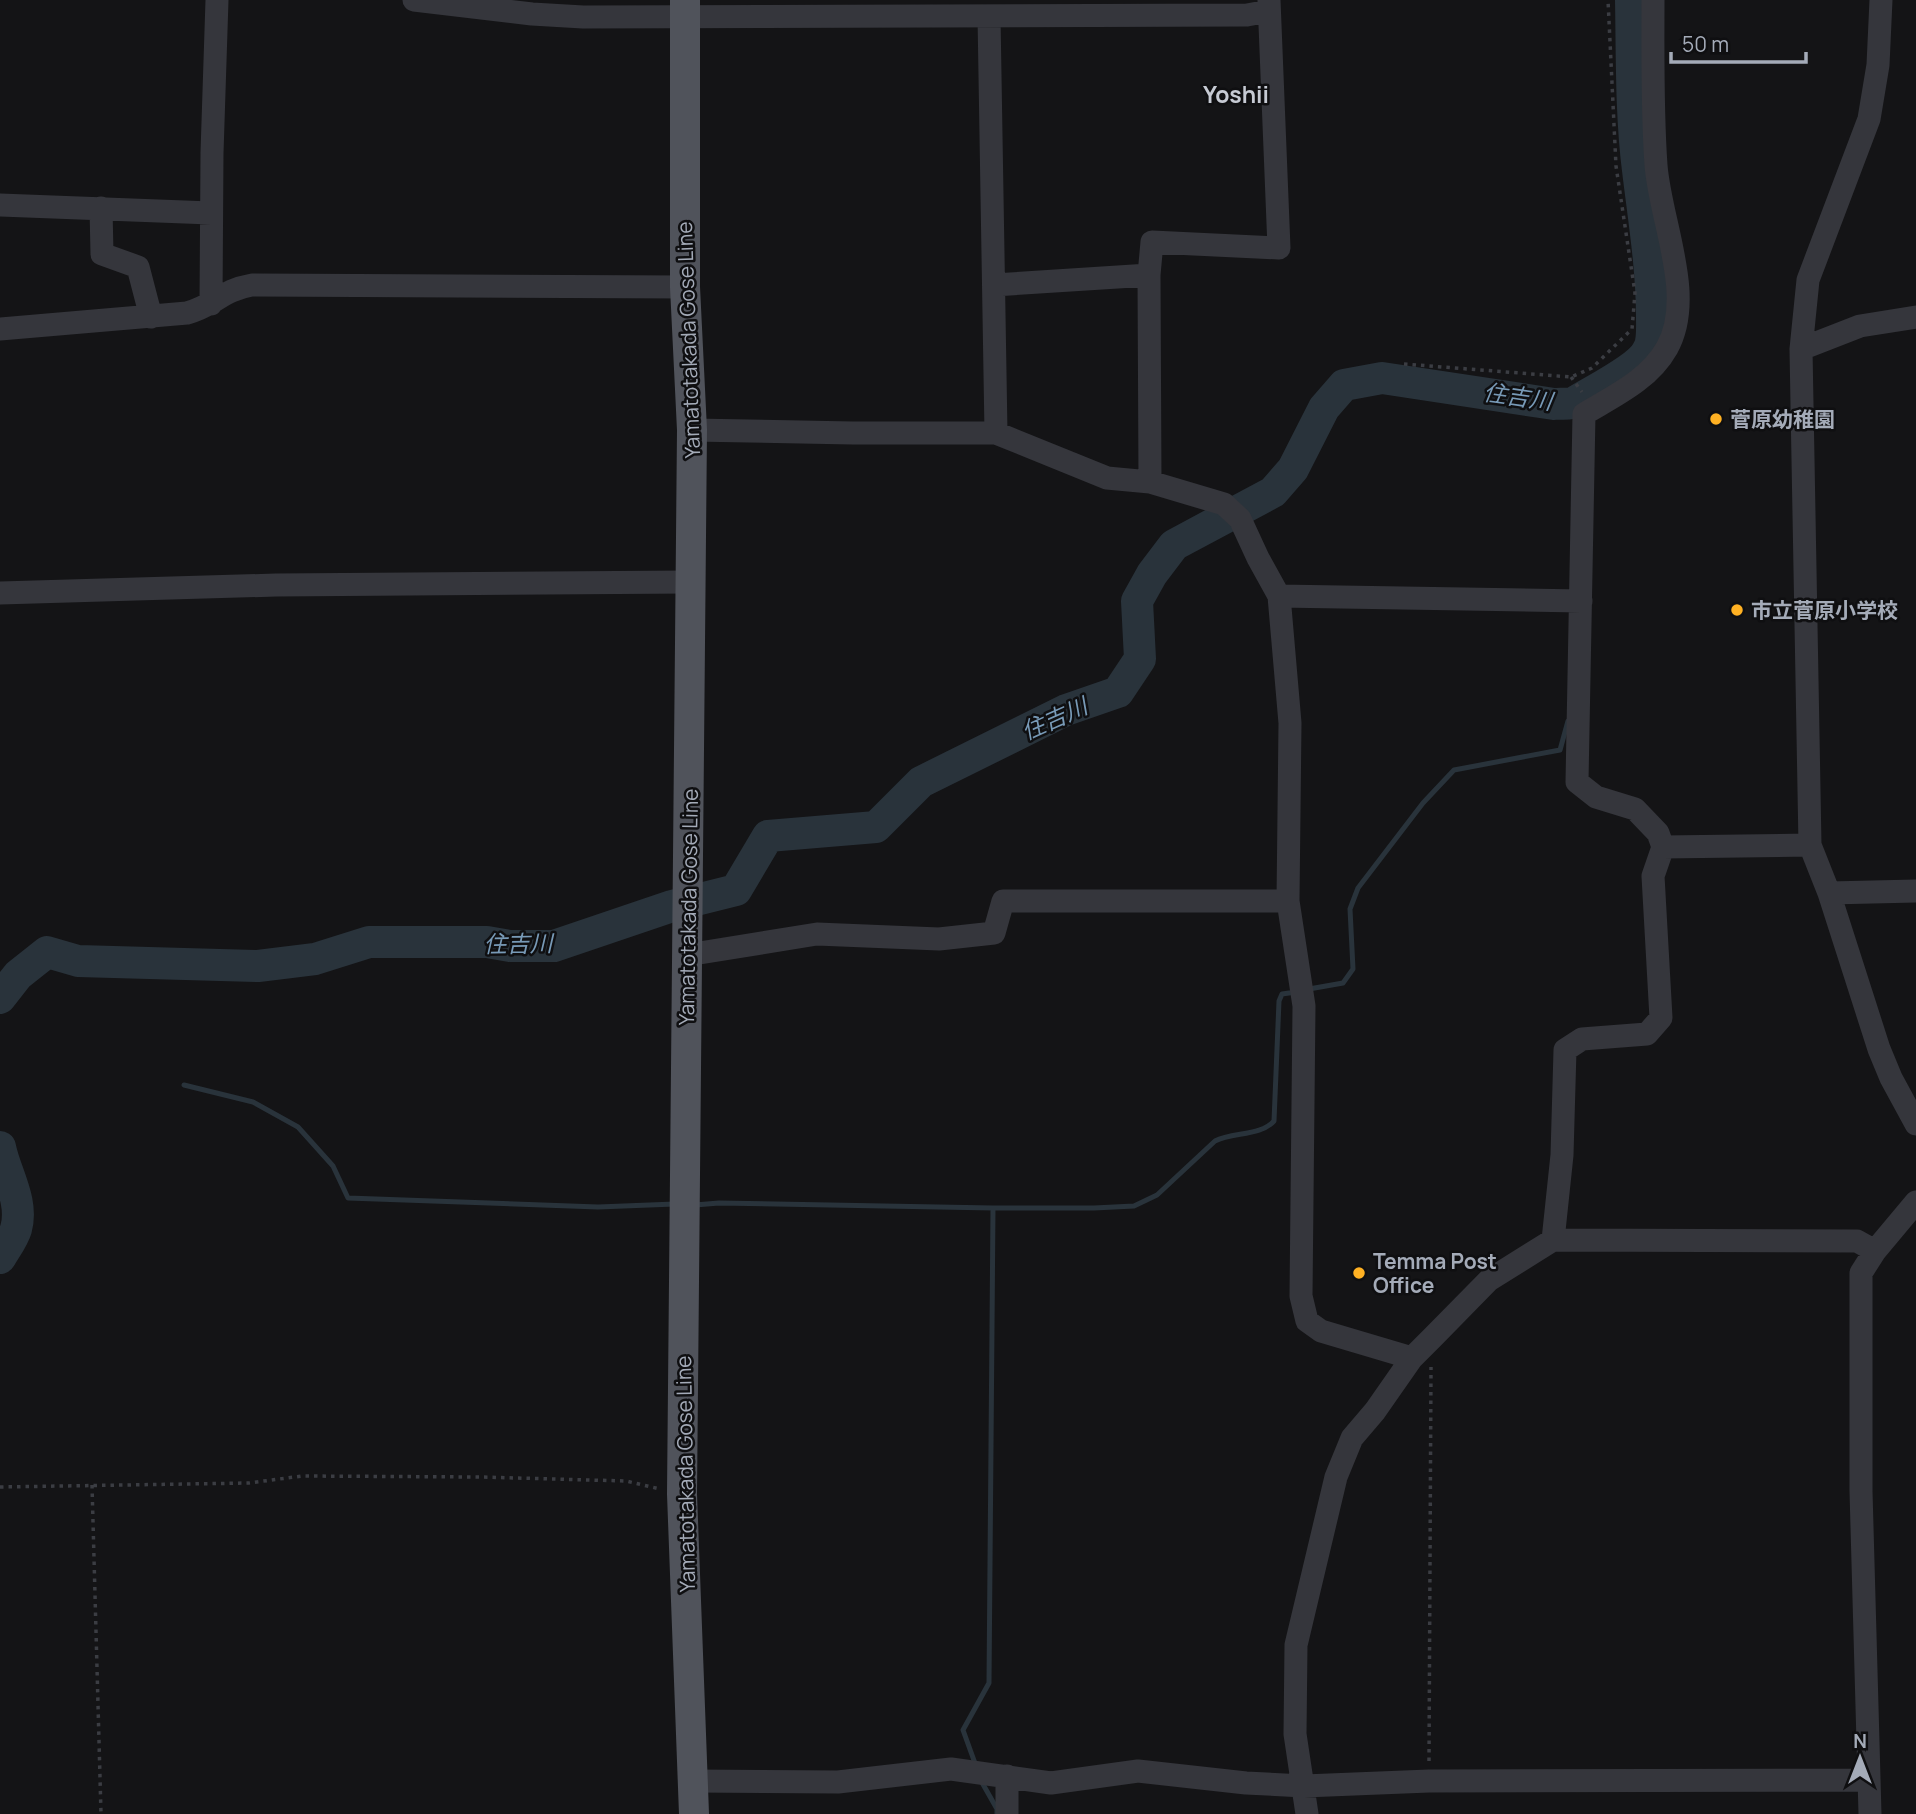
<svg xmlns="http://www.w3.org/2000/svg" width="1916" height="1814" font-family="Manrope,'Noto Sans JP',sans-serif">
	<style>
		.lines { fill: none; stroke-linecap: round; stroke-linejoin: round }
		.stream { stroke: #29333b; stroke-width: 5 }
		.river { stroke: #29333b; stroke-width: 32 }
		.path { stroke: #3b3d43; stroke-width: 3.5; stroke-dasharray: 3.5 5; stroke-linecap: butt }
		.minor { stroke: #35363c; stroke-width: 23 }
		.major { stroke: #50535b; stroke-width: 30 }
		.poi-dot { fill: #ffb123; stroke: #0f0f11; stroke-width: 2.5 }
		.labels { text-anchor: middle; dominant-baseline: central; stroke-width: 5; stroke-linejoin: round; paint-order: stroke }
		.street-label { font-size: 21px; fill: #a4abb8; stroke: #0f0f11 }
		.poi-label { font-size: 21px; font-weight: bold; fill: #a4abb8; stroke: #0f0f11; text-anchor: start }
		.neighbourhood-label { font-size: 23px; font-weight: bold; fill: #c6cad3; stroke: #0f0f11 }
		.water-label { font-size: 23px; font-style: italic; fill: #789ab7; stroke: #0f0f11 }
	</style>
	<rect width="100%" height="100%" fill="#141416"/>
	<g class="lines">
		<!-- stream -->
		<path class="stream" d="M1309 989 1343 983 1353 969 1350 909 1358 888 1423 803 1454 770 1560 750 1568 721
			M184 1085 253 1102 298 1127 333 1166 348 1198 598 1207 675 1204
			M695 1205 719 1203 993 1208H1094L1134 1206 1157 1195 1215 1141C1233 1132 1261 1136 1274 1121L1279 1001 1282 994 1296 992
			M976 1766 963 1730 989 1683 993 1208
			M980 1779 997 1809V1814"/>
		<!-- river -->
		<path class="river" d="M0 998 18 975 47 952 78 961 258 966 315 959 369 942H487L510 946H554L672 906 736 890 768 836 876 827 921 782 1066 710 1118 692 1140 659 1137 601 1152 574 1174 545 1273 492 1293 469 1324 408 1344 385 1382 378 1554 404C1561 403 1570 405 1575 402 1592 391 1640 368 1648 350 1653 342 1652 328 1652 318 1652 268 1644 220 1638 170 1631 116 1632 55 1631 0
			M0 1147C5 1173 24 1201 16 1229 13 1239 5 1249 0 1258"/>
		<!-- path -->
		<path class="path" d="M1404 364 1571 377 1592 368 1632 329 1635 293 1616 166 1608 0
			M1571 377 1582 392
			M92 1485 101 1814
			M0 1487 249 1483 302 1476 480 1477 626 1481 660 1489
			M1429 1761 1431 1367"/>
		<!-- minor -->
		<path class="minor" d="M414 0 532 14 583 17 1247 15 1269 11
			M1881 0 1878 65 1869 119 1808 280 1801 349 1810 845 1829 893 1879 1049 1891 1078 1916 1124
			M989 16 996 433
			M0 205 211 213
			M101 208 102 254 138 267 151 317
			M994 285 1149 275
			M211 304 212 153 217 0
			M0 329 187 313C214 306 222 290 252 285L685 287
			M1801 349 1860 326 1916 317
			M692 430 853 433H996L1107 478 1150 482 1224 504 1240 519 1258 558 1279 596 1290 723 1288 901 1304 1006 1301 1296 1307 1321 1321 1331 1412 1358
			M1150 482 1149 275 1152 242 1279 248 1269 0
			M0 593 276 585 690 582
			M1279 596 1581 601
			M1663 847 1810 845
			M1829 893 1916 891
			M687 955 817 934 939 939 994 933 1003 901H1288
			M1553 1240 1562 1155 1565 1050 1582 1039 1647 1034 1661 1018 1653 876 1663 847 1658 833 1635 809 1596 797 1577 782 1584 414C1614 396 1649 380 1667 348 1696 296 1660 221 1656 165 1652 110 1653 55 1653 0
			M693 1781 838 1782 951 1769 1051 1783 1138 1771 1246 1783 1304 1786 1429 1781 1869 1780
			M1007 1814V1776
			M1307 1814 1295 1734 1296 1645 1336 1477 1352 1438 1375 1411 1412 1358 1433 1337 1489 1280 1553 1240 1857 1241 1875 1251
			M1870 1814 1861 1491V1273L1875 1251 1916 1202"/>
		<!-- major -->
		<path class="major" d="M685 0V287L692 430 682 1494 694 1814"/>
	</g>
	<!-- markers -->
	<g class="poi-dot">
		<circle cx="1716" cy="419" r="7"/>
		<circle cx="1737" cy="610" r="7"/>
		<circle cx="1359" cy="1273" r="7"/>
	</g>
	<g class="labels">
		<!-- street labels -->
		<g class="street-label">
			<text transform="translate(688 340) rotate(-92)">Yamatotakada Gose Line</text>
			<text transform="translate(688 907) rotate(-89)">Yamatotakada Gose Line</text>
			<text transform="translate(685 1474) rotate(-91)">Yamatotakada Gose Line</text>
		</g>
		<!-- poi labels -->
		<g class="poi-label">
			<text x="1730" y="419">菅原幼稚園</text>
			<text x="1751" y="610">市立菅原小学校</text>
			<text x="1373" y="1261">Temma Post<tspan x="1373" dy="24">Office</tspan></text>
		</g>
		<!-- neighbourhood labels -->
		<g class="neighbourhood-label">
			<text x="1236" y="94">Yoshii</text>
		</g>
		<!-- water labels -->
		<g class="water-label">
			<text transform="translate(1518 396) rotate(8)">住吉川</text>
			<text transform="translate(1054 718) rotate(-24)">住吉川</text>
			<text transform="translate(518 943) rotate(-1)">住吉川</text>
		</g>
	</g>
	<!-- north arrow -->
	<g transform="translate(1860 1758)" stroke="#0f0f11" stroke-width="5" paint-order="stroke">
	<path d="M0-5L12 26L0 18L-12 26Z" fill="#a4abb8"/>
	<text y="-10" font-size="19" font-weight="bold" text-anchor="middle" fill="#a4abb8">N</text>
	</g>
	<!-- scale -->
	<path d="M1671 52v10h135v-10" fill="none" stroke="#a4abb8" stroke-width="3.5"/>
	<text x="1682" y="52" font-size="21" fill="#a4abb8" stroke="#0f0f11" stroke-width="5" paint-order="stroke">50 m</text>
</svg>
